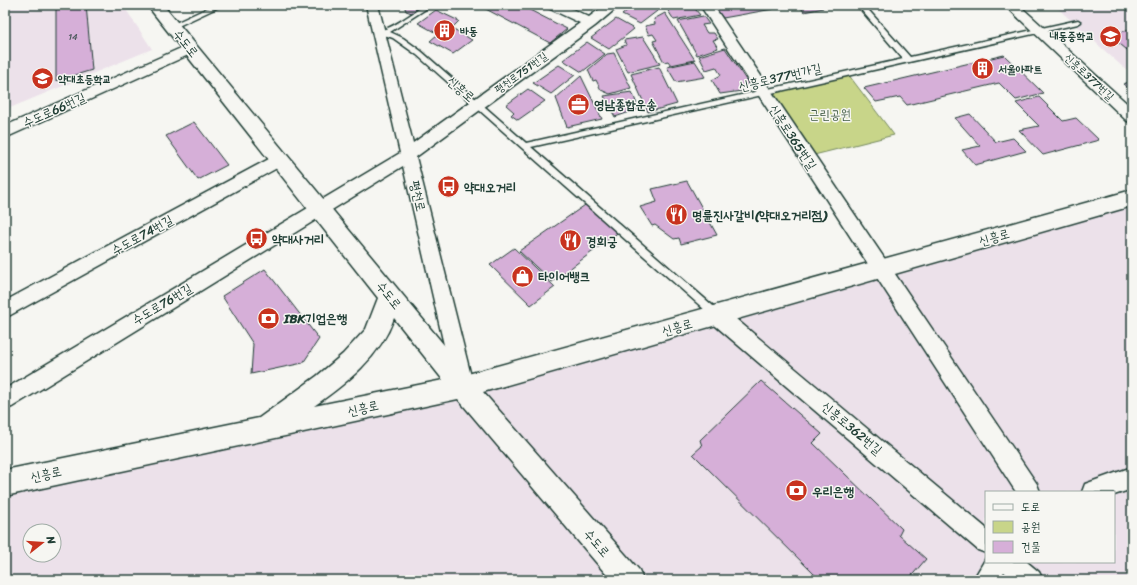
<svg xmlns="http://www.w3.org/2000/svg" width="1137" height="585" font-family="Sriracha,'Poor Story',sans-serif">
	<style>
		.built { fill: #ece1ea; fill-rule: evenodd }
		.green { fill: #c8d589; stroke: #74895e }
		.building { fill: #d6afd8; stroke: #1f3d34 }
		.lines { fill: none; stroke-linecap: round; stroke-linejoin: round }
		.lane-casing { stroke: #1f3d34; stroke-width: 3 }
		.street-casing { stroke: #1f3d34; stroke-width: 3 }
		.secondary-casing { stroke: #1f3d34; stroke-width: 3 }
		.lane { fill: #f6f6f2; fill-rule: evenodd }
		.street { fill: #f6f6f2; fill-rule: evenodd }
		.secondary { fill: #f6f6f2; fill-rule: evenodd }
		.labels { text-anchor: middle; dominant-baseline: central; stroke-width: 3; stroke-linejoin: round; paint-order: stroke }
		.far-number-label { font-size: 9px; fill: #4d5a5d }
		.far-poi-label { font-size: 11px; font-weight: bold; fill: #1f3d34; stroke: #f6f6f2; text-anchor: start }
		.far-street-label { font-size: 11px; fill: #1f3d34; stroke: #f6f6f2 }
		.street-label { font-size: 13px; fill: #1f3d34; stroke: #f6f6f2 }
		.poi-label { font-size: 13px; font-weight: bold; fill: #1f3d34; stroke: #f6f6f2; text-anchor: start }
		.park-label { font-size: 13px; fill: #415b45; stroke: #f6f6f2 }
	</style>
	<rect width="100%" height="100%" fill="#f6f6f2"/>
	<filter id="ink" filterUnits="userSpaceOnUse"><feTurbulence type="fractalNoise" baseFrequency=".025" numOctaves="2"/><feDisplacementMap in="SourceGraphic" scale="8" xChannelSelector="R" yChannelSelector="G"/><feConvolveMatrix kernelMatrix="1 2 1 2 8 2 1 2 1" color-interpolation-filters="sRGB"/></filter>
	<g filter="url(#ink)">
		<!-- built -->
		<path class="built" d="M5 5H123L152 49 5 110Z
			M1054 5H1132V68L1125 69Z
			M1132 198V580H5V483L463 387ZM986 492H1114V562H986ZM30 531H54V555H30Z"/>
		<!-- green -->
		<path class="green" d="M848 74 894 135 806 157 763 93Z"/>
		<!-- building -->
		<path class="building" d="M56 5H86L92 70 56 81Z
			M404 5H421L412 13 406 11Z
			M486 5H520L567 29 550 43 482 7Z
			M634 5H656L661 8 640 24 622 15Z
			M692 5 700 15 674 20 665 6Z
			M713 5H770L773 9 723 18Z
			M799 5H821L823 8 804 12Z
			M436 10 459 21 452 28 472 40 453 54 430 41 438 34 418 23Z
			M665 13 695 60 671 65 668 61 664 62 653 41 657 40 653 34 649 35 645 26 655 24 654 19Z
			M703 16 709 24 702 25 707 33H714L718 39 713 40 718 48 697 55 678 21Z
			M616 19 634 29 609 49 591 38Z
			M1132 29V54L1109 35Z
			M643 37 660 64 628 72 616 49 626 45 624 40Z
			M587 42 605 54 582 72 563 60Z
			M725 48 748 83 742 91 720 94 712 80 721 75 716 67 706 70 699 56Z
			M614 53 631 88 610 94 601 90 596 80 593 81 588 70 607 54Z
			M1004 55 1043 93 1016 100 999 83 907 105 900 97 876 102 864 88Z
			M695 61 705 77 676 82 667 67Z
			M559 65 575 75 551 94 533 83Z
			M659 67 677 104 648 112 631 74Z
			M581 76 602 119 567 127 556 98Z
			M1132 81V91L1123 84Z
			M528 89 545 101 518 120 511 115 514 112 506 105Z
			M632 92 639 109 615 117 604 96Z
			M1039 97 1063 121 1076 118 1099 140 1043 155 1019 130 1039 126 1016 103Z
			M970 114 996 142 1013 138 1026 151 975 165 962 150 980 146 955 118Z
			M194 122 227 165 198 180 166 136Z
			M687 181 717 235 681 244 679 238 674 239 655 225 652 226 640 207 657 202 652 189Z
			M588 203 620 231 552 282 519 251Z
			M514 248 555 287 531 305 490 265Z
			M265 269 319 339 303 363 251 374 253 344 222 296Z
			M761 381 822 434 813 443 902 529 899 535 926 559 908 580H820L693 454 702 446 700 440Z"/>
		<g class="lines">
			<defs>
				<path id="lane" d="M214 5H223L174 28H172L169 26Z
					M425 5H432L390 32 403 38 421 51 526 143 903 59 857 5H864L910 57 1078 20 1081 22 1078 24 531 147 720 312 722 315 720 318 717 319 714 318 417 55 393 38 376 32 379 30C390 31 415 11 425 5Z"/>
				<path id="street" d="M366 5H378L413 143 580 23 548 8 547 5H564L589 17 605 5H620L595 26 416 157 473 384 470 390 463 393 456 390 453 384 403 166 12 407 5 409V389L400 153Z
					M700 5H713L1037 484 1040 492H1016Z
					M1005 5H1019L1132 108V122L1127 121Z
					M190 44 195 46 197 49 195 52 5 138V126Z
					M280 153 286 155 288 159 286 163 5 318V301Z
					M717 307 724 309 986 528V553L978 550 710 321 708 315 710 309Z
					M1132 467V489L1114 495V492H1082L1085 484Z
					M986 558V562H1027L1039 572 1043 580H1013L1004 572 998 580H973Z"/>
				<path id="secondary" d="M147 5H163L468 374 1132 190V206L483 392 639 570 643 580H611L458 399 5 496V470L259 418 317 376 343 354 366 329 378 298ZM394 318 443 380 314 406C347 383 380 357 394 318Z"/>
			</defs>
			<!-- lane casing -->
			<use href="#lane" class="lane-casing"/>
			<!-- street casing -->
			<use href="#street" class="street-casing"/>
			<!-- secondary casing -->
			<use href="#secondary" class="secondary-casing"/>
			<!-- lane -->
			<use href="#lane" class="lane"/>
			<!-- street -->
			<use href="#street" class="street"/>
			<!-- secondary -->
			<use href="#secondary" class="secondary"/>
		</g>
	</g>
	<!-- icons -->
	<defs>
		<symbol id="building-disc" viewBox="-11 -11 22 22"><circle r="9.5" fill="#c8321e" stroke="#f6f6f2"/><path d="M-4-6H4V6H1V3H-1V6H-4ZM-2.5-4.3h1.7v1.8h-1.7ZM.8-4.3h1.7v1.8H.8ZM-2.5-1h1.7V.8h-1.7ZM.8-1h1.7V.8H.8Z" fill="#fff"/></symbol>
		<symbol id="school-disc" viewBox="-11 -11 22 22"><circle r="9.5" fill="#c8321e" stroke="#f6f6f2"/><path d="M0-5L7-2L0 1L-7-2ZM-4 1L0 2.5L4 1V4Q0 6-4 4Z" fill="#fff"/></symbol>
		<symbol id="office-disc" viewBox="-11 -11 22 22"><circle r="9.5" fill="#c8321e" stroke="#f6f6f2"/><path d="M-6-3h4V-5.5h4V-3h4V5H-6ZM-1-4.5V-3h2v-1.5ZM-6 0V1H6V0Z" fill="#fff"/></symbol>
		<symbol id="bus-disc" viewBox="-11 -11 22 22"><circle r="9.5" fill="#c8321e" stroke="#f6f6f2"/><path d="M-5-6H5V4H4V6H2V4H-2V6H-4V4H-5ZM-3.5-4V0h7V-4ZM-3.5 1.2v1.5H-2V1.2ZM2 1.2v1.5H3.5V1.2Z" fill="#fff"/></symbol>
		<symbol id="restaurant-disc" viewBox="-11 -11 22 22"><circle r="9.5" fill="#c8321e" stroke="#f6f6f2"/><path d="M-5-6h1v4h1v-4h1v4h1v-4h1v5L-1.5 .5V6h-2V.5L-5-1ZM5-6V6H3V1.5H1.5Q1.5-4 5-6Z" fill="#fff"/></symbol>
		<symbol id="shop-disc" viewBox="-11 -11 22 22"><circle r="9.5" fill="#c8321e" stroke="#f6f6f2"/><path d="M-5-2.5h2.3a2.7 3.5 0 0 1 5.4 0H5L5.5 6h-11ZM-1.5-2.5h3a1.5 2.3 0 0 0-3 0Z" fill="#fff"/></symbol>
		<symbol id="bank-disc" viewBox="-11 -11 22 22"><circle r="9.5" fill="#c8321e" stroke="#f6f6f2"/><path d="M-6-4H6V4H-6ZM0-2.3a2.3 2.3 0 1 0 0 4.6a2.3 2.3 0 1 0 0-4.6Z" fill="#fff"/></symbol>
	</defs>
	<g fill-rule="evenodd">
		<use href="#building-disc" x="432" y="18" width="25" height="25"/>
		<use href="#school-disc" x="1098" y="24" width="25" height="25"/>
		<use href="#building-disc" x="970" y="56" width="25" height="25"/>
		<use href="#school-disc" x="30" y="66" width="25" height="25"/>
		<use href="#office-disc" x="566" y="92" width="25" height="25"/>
		<use href="#bus-disc" x="436" y="174" width="25" height="25"/>
		<use href="#restaurant-disc" x="664" y="202" width="25" height="25"/>
		<use href="#bus-disc" x="244" y="226" width="25" height="25"/>
		<use href="#restaurant-disc" x="558" y="228" width="25" height="25"/>
		<use href="#shop-disc" x="510" y="264" width="25" height="25"/>
		<use href="#bank-disc" x="256" y="306" width="25" height="25"/>
		<use href="#bank-disc" x="784" y="478" width="25" height="25"/>
	</g>
	<g class="labels">
		<!-- far-number labels -->
		<g class="far-number-label">
			<text x="73" y="37">14</text>
		</g>
		<!-- far-poi labels -->
		<g class="far-poi-label">
			<text x="460" y="31">바동</text>
			<text x="1094" y="36" text-anchor="end">내동중학교</text>
			<text x="998" y="69">서울아파트</text>
			<text x="58" y="79">약대초등학교</text>
		</g>
		<!-- far-street labels -->
		<g class="far-street-label">
			<text transform="translate(521 73) rotate(-36)">평천로751번길</text>
			<text transform="translate(1089 77) rotate(43)">신흥로377번길</text>
		</g>
		<!-- street labels -->
		<g class="street-label">
			<text transform="translate(186 43) rotate(51)">수도로</text>
			<text transform="translate(780 77) rotate(-13)">신흥로377번가길</text>
			<text transform="translate(461 89) rotate(41)">신흥로</text>
			<text transform="translate(54 110) rotate(-24)">수도로66번길</text>
			<text transform="translate(793 137) rotate(57)">신흥로365번길</text>
			<text transform="translate(418 196) rotate(77)">평천로</text>
			<text transform="translate(142 235) rotate(-29)">수도로74번길</text>
			<text transform="translate(994 237) rotate(-16)">신흥로</text>
			<text transform="translate(389 295) rotate(51)">수도로</text>
			<text transform="translate(162 304) rotate(-31)">수도로76번길</text>
			<text transform="translate(677 327) rotate(-16)">신흥로</text>
			<text transform="translate(363 408) rotate(-12)">신흥로</text>
			<text transform="translate(852 428) rotate(40)">신흥로362번길</text>
			<text transform="translate(46 474) rotate(-12)">신흥로</text>
			<text transform="translate(597 543) rotate(49)">수도로</text>
		</g>
		<!-- poi labels -->
		<g class="poi-label">
			<text x="594" y="104">영남종합운송</text>
			<text x="464" y="187">약대오거리</text>
			<text x="692" y="215">명륜진사갈비(약대오거리점)</text>
			<text x="272" y="239">약대사거리</text>
			<text x="586" y="241">경희궁</text>
			<text x="538" y="276">타이어뱅크</text>
			<text x="284" y="318">IBK기업은행</text>
			<text x="812" y="491">우리은행</text>
		</g>
		<!-- park labels -->
		<g class="park-label">
			<text x="830" y="114">근린공원</text>
		</g>
	</g>
	<!-- margin -->
	<rect width="1137" height="585" fill="none" stroke="#f6f6f2" stroke-width="20"/>
	<rect x="10" y="10" width="1117" height="565" fill="none" stroke="#1f3d34" stroke-width="1.5" filter="url(#ink)"/>
	<!-- legend -->
	<rect x="985" y="491" width="130" height="72" fill="#f6f6f2" stroke="#a0aca6"/>
	<rect x="993" y="504" width="20" height="6" fill="#f6f6f2" stroke="#a0aca6"/>
	<text x="1021" y="511" font-size="12" fill="#1f3d34">도로</text>
	<rect x="993" y="521" width="20" height="12" fill="#c8d589" stroke="#a0aca6"/>
	<text x="1021" y="531" font-size="12" fill="#1f3d34">공원</text>
	<rect x="993" y="541" width="20" height="12" fill="#d6afd8" stroke="#a0aca6"/>
	<text x="1021" y="551" font-size="12" fill="#1f3d34">건물</text>
	<!-- north arrow -->
	<g transform="translate(42 543) rotate(73)"><circle r="19" fill="#f6f6f2" stroke="#a0aca6"/>
	<path d="M0-3L7 15L0 10L-7 15Z" fill="#c8321e"/>
	<text y="-6" font-size="11" font-weight="bold" text-anchor="middle" fill="#1f3d34">N</text>
	</g>
</svg>
